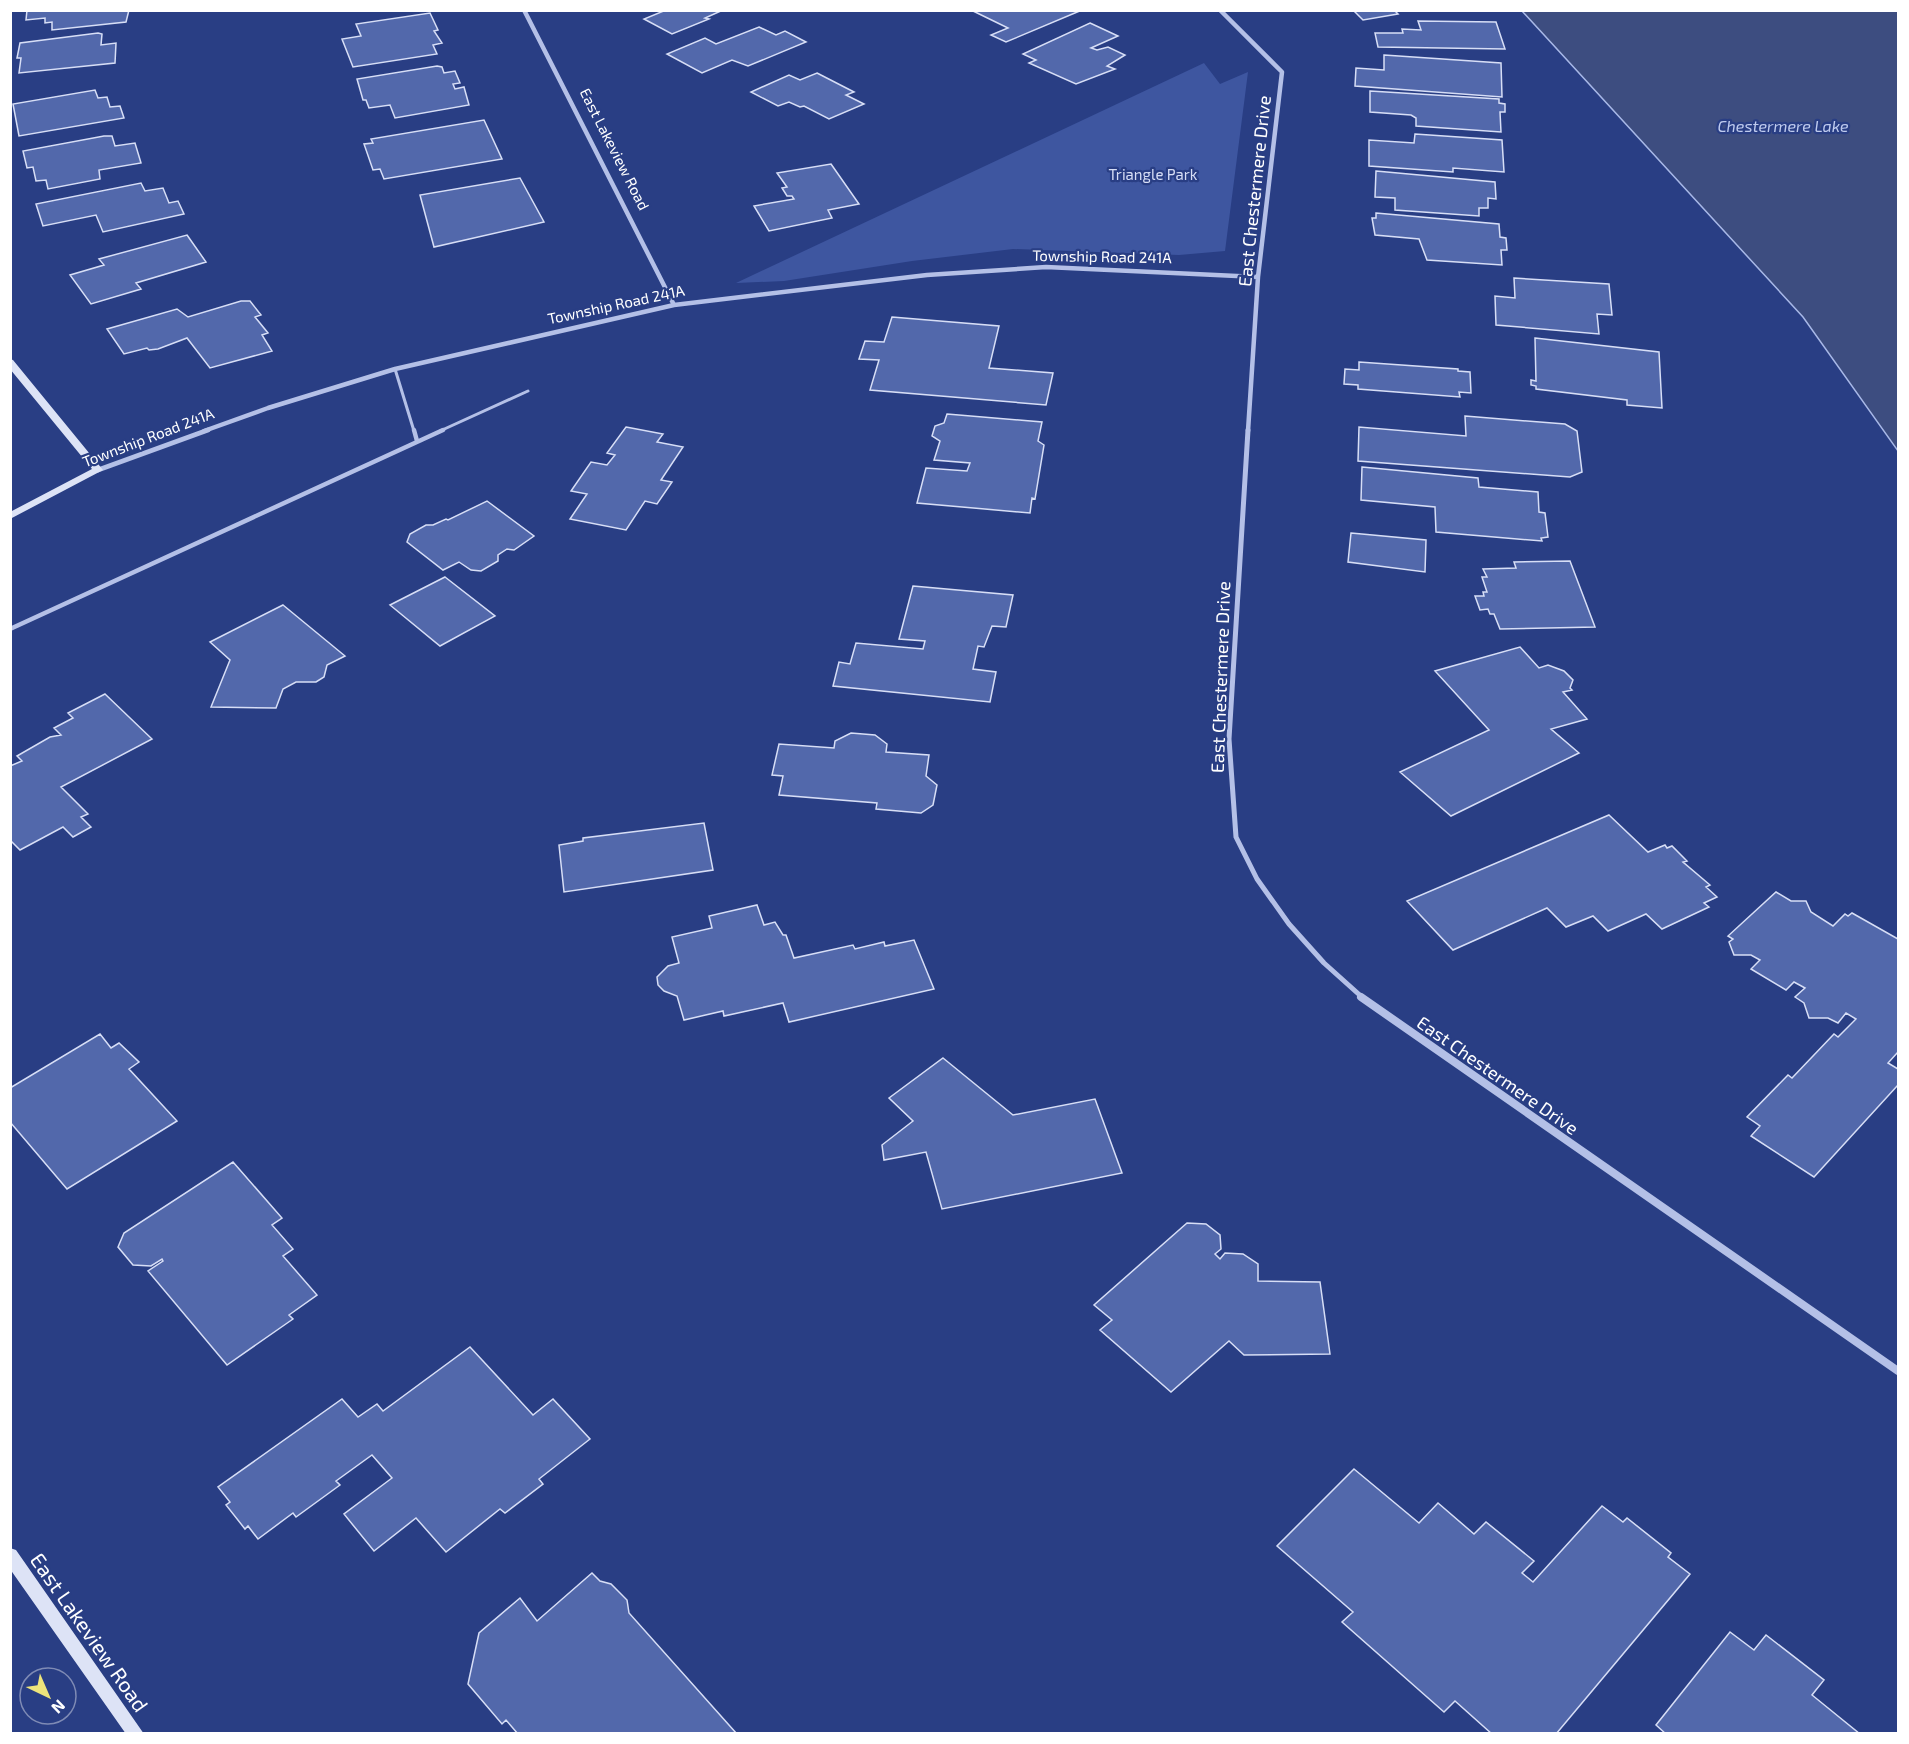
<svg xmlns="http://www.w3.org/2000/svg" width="1909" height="1744" font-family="'Exo 2',sans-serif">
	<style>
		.green { fill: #3e56a0 }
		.water { fill: #3d4d80; stroke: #a8b8e7; stroke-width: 1.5 }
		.building { fill: #5268ab; stroke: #d7def6; stroke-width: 1.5 }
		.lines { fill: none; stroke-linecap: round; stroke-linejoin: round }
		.lane-far1 { stroke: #b4c0e7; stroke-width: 3 }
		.lane { stroke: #b4c0e7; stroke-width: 4.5 }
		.street-far2 { stroke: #b4c0e7; stroke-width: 4.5 }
		.street-far1 { stroke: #b4c0e7; stroke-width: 5 }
		.street { stroke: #b4c0e7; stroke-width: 8 }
		.secondary { fill: #dde3f6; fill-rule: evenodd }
		.labels { text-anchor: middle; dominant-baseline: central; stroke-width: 4.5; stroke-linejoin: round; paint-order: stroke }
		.far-street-label { font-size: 15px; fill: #fff; stroke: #293e84 }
		.far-park-label { font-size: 15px; fill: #d7def6; stroke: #293e84 }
		.far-water-label { font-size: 16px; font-style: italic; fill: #bfcbee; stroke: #293e84 }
		.street-label { font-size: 18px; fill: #fff; stroke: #293e84 }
		.near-street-label { font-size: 21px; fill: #fff; stroke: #293e84 }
	</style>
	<rect width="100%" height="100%" fill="#293e84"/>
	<!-- green -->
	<path class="green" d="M1204 63 1220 84 1248 72 1225 251 1179 255 1013 249 912 261 784 281 736 283Z"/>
	<!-- water -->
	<path class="water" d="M1522 11H1898V451L1803 317Z"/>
	<!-- building -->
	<path class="building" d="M27 10H129L126 22 52 30V22L45 23V18L26 20Z
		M666 10H723L705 18 709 19 672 34 644 19Z
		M971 10H1082L1006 42 991 35 1008 28Z
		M1353 10H1394L1398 14 1363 20Z
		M430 13 438 30 434 31 442 43 433 45 437 54 353 67 342 39 361 36 356 24Z
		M1418 21 1496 22 1505 49 1378 47 1375 33H1403L1402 29 1421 30Z
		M1090 23 1118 36 1091 48 1097 50 1108 47 1125 55 1107 66 1115 69 1076 84 1029 63 1036 60 1023 54Z
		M759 27 776 35 785 31 806 42 748 66 732 60 702 73 667 54 705 38 716 44Z
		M98 33 102 34 101 45 116 43 115 63 19 73 21 58H17L20 43Z
		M1384 55 1501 63 1502 97 1355 86 1356 68 1384 70Z
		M437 66 442 67 444 73 455 71 460 83 453 84 455 89 464 87 469 105 395 118 390 105 369 108 366 100H363L357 79Z
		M817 73 854 92 846 95 864 104 829 119 804 106 800 107 789 102 778 106 751 92 789 75 800 80Z
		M95 90 98 98 107 97 110 107 120 106 124 118 19 136 13 104Z
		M1370 91 1499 99V103L1505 104V112H1500L1501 132 1416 126V118L1411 115 1370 112Z
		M484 120 502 159 384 179 380 169 373 170 364 144 373 143 371 139Z
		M1415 134 1502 140 1504 172 1453 168V172L1369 166V140L1414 143Z
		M104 136H112L115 146 135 143 141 163 99 170 100 179 48 189 46 180 36 181 33 167 27 168 23 151Z
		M831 164 859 204 828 210 832 218 769 231 754 206 794 199 792 196H787L782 188 787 187 777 173Z
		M1376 171 1495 182 1496 199 1488 198V208H1479V216L1395 210V198L1375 197Z
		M520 178 544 222 434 247 420 195Z
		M141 183 145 191 163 188 169 203 178 201 184 214 103 232 96 215 43 226 36 204Z
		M1376 213 1499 224 1500 237 1506 238 1507 250H1501L1502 265 1427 260 1419 239 1375 235 1372 218H1376Z
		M187 235 206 262 136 283 141 289 91 304 70 275 104 265 99 259Z
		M1514 278 1609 284 1612 315 1597 314 1599 334 1496 325 1495 296 1515 298Z
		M241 301H250L261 315 255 317 268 333 262 335 272 351 210 368 187 338 158 349 149 350 147 348 124 354 107 329 177 309 188 317Z
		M892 317 999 326 989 368 1053 373 1046 405 870 390 879 360 859 359 865 341 884 342Z
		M1535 338 1659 352 1662 408 1627 405V400L1536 389V386L1531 385V380L1536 381Z
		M1359 362 1458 369V371L1470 372 1471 393 1459 392 1460 397 1358 389V385L1344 384 1345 369 1359 370Z
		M947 414 1042 422 1038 441 1044 445 1035 499 1032 498 1030 513 917 503 926 468 967 471 970 463 934 460 940 441 932 436 935 426 944 423Z
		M1465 416 1565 424 1577 431 1582 472 1570 477 1358 461 1359 427 1466 436Z
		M626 427 663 434 657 442 683 447 661 480 672 482 657 504 645 501 626 530 570 519 587 494 571 491 591 462 607 465 615 455 607 453Z
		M1362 467 1478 478 1479 487 1538 492 1539 512 1545 513 1548 537 1541 538 1542 541 1436 532 1435 507 1361 500Z
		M487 501 534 536 514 550 507 549 498 555V561L481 571 471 570 459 562 443 570 407 542 410 534 426 525H433L446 519 448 520Z
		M1351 533 1426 540 1425 572 1348 562Z
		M1570 561 1595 627 1500 629 1494 614H1490L1488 609 1480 610 1475 596H1484L1483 592H1487L1482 577H1487L1483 569 1516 568 1514 562Z
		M445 577 495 616 440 646 390 605Z
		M913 586 1013 595 1006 627 992 626 984 647 978 646 973 669 996 672 990 702 833 686 839 662 850 664 856 643 923 649 925 641 899 639Z
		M283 605 345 656 327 665 324 677 316 682H296L283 689 276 708 211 707 230 660 210 642Z
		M1520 647 1539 668 1548 665 1564 671 1573 680 1570 688 1572 690 1563 692 1587 719 1551 729 1579 753 1451 816 1400 772 1489 730 1435 671Z
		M105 694 152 739 61 787 88 814 81 817 91 827 73 837 63 827 20 850 10 840V766L22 761 17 756 50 737 61 735 54 728 73 718 68 713Z
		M851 733 875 735 887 744 886 752 929 755 926 776 937 785 933 805 921 813 876 809 877 803 779 795 783 776 772 775 779 744 834 748 835 741Z
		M1609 815 1648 852 1665 845 1667 848 1672 846 1687 861 1683 862 1710 885 1706 887 1717 897 1704 903 1709 907 1662 929 1646 914 1608 931 1593 916 1566 927 1547 908 1453 950 1407 901Z
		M704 823 713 870 564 892 559 845 583 841V838Z
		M1776 892 1791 901H1806L1811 912 1833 926 1845 914 1848 916 1852 913 1898 939V1052L1888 1063 1898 1069V1085L1814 1177 1751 1136 1760 1126 1747 1117 1788 1075 1792 1078 1834 1034 1838 1037 1856 1019 1846 1013 1838 1023 1828 1018H1809L1804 1003 1795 997 1805 988 1794 982 1786 990 1751 969 1760 960 1751 955H1734L1729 942 1733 939 1728 936Z
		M757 905 764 925 775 922 783 935H786L794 958 853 945 855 949 884 942 885 946 914 940 934 989 789 1022 783 1003 724 1016 723 1011 684 1020 677 996 664 991 658 985 657 977 668 966 679 963 672 937 712 928 709 916Z
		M100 1034 111 1048 119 1043 139 1062 129 1069 177 1121 67 1189 10 1122V1088Z
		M943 1058 1013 1115 1095 1099 1122 1173 942 1209 926 1152 884 1160 882 1145 913 1121 889 1098Z
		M233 1162 282 1218 272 1225 293 1249 283 1256 317 1295 289 1315 293 1319 227 1365 148 1271 163 1261 162 1259 151 1266 133 1265 118 1247 124 1233Z
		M1187 1223 1206 1224 1220 1235 1221 1249 1215 1254 1220 1259 1225 1253 1243 1254 1258 1264V1281L1320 1282 1330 1354 1244 1355 1229 1341 1171 1392 1100 1330 1112 1320 1094 1305Z
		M470 1347 533 1415 553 1399 590 1439 539 1479 543 1484 505 1513 500 1509 446 1552 416 1518 374 1551 344 1514 392 1478 372 1455 336 1481 340 1485 296 1517 293 1513 258 1539 248 1526 245 1529 226 1505 230 1502 218 1487 342 1399 358 1417 377 1404 383 1411Z
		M1354 1469 1419 1523 1438 1503 1474 1534 1486 1522 1534 1561 1522 1573 1533 1582 1602 1506 1623 1522 1627 1518 1671 1553 1668 1557 1690 1574 1556 1734H1492L1455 1701 1444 1712 1342 1622 1353 1612 1277 1546Z
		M592 1573 600 1581 611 1584 627 1600 629 1613 737 1734H518L506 1720 502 1724 468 1684 479 1633 520 1598 537 1621Z
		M1730 1632 1754 1650 1766 1635 1824 1680 1812 1695 1860 1734H1666L1656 1725Z"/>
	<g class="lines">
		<!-- lane-far1 -->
		<path class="lane-far1" d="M395 369 414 431
			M440 431 528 391"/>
		<!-- lane -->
		<path class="lane" d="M414 430 417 441
			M10 629 443 430"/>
		<!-- street-far2 -->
		<path class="street-far2" d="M524 10 674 305
			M1220 10 1282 72 1258 277 1248 431
			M204 431 268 408 395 369 674 305 927 275 1046 267 1258 277"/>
		<!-- street-far1 -->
		<path class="street-far1" d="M1248 430 1229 739 1236 837 1257 879 1289 924 1324 963 1363 998
			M98 470 208 430"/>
		<!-- street -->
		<path class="street" d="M1361 997 1898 1371"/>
		<!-- secondary -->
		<path class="secondary" d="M10 359 13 360 103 470 10 519V512L92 469 10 369Z
			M10 1548 16 1550 144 1734H126L10 1569Z"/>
	</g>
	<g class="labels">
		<!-- far-street labels -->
		<g class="far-street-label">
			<text transform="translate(615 149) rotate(63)">East Lakeview Road</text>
			<text transform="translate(1102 256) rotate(1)">Township Road 241A</text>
			<text transform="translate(616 304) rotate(-12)">Township Road 241A</text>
			<text transform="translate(148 437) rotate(-21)">Township Road 241A</text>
		</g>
		<!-- far-park labels -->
		<g class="far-park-label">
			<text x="1153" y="174">Triangle Park</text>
		</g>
		<!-- far-water labels -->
		<g class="far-water-label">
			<text x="1783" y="125">Chestermere Lake</text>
		</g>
		<!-- street labels -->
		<g class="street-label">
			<text transform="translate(1254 191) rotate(-84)">East Chestermere Drive</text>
			<text transform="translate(1220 677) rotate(-88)">East Chestermere Drive</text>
			<text transform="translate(1498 1075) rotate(35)">East Chestermere Drive</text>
		</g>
		<!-- near-street labels -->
		<g class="near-street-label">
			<text transform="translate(90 1632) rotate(55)">East Lakeview Road</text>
		</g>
	</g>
	<!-- border -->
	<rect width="1909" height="1744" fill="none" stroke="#ffffff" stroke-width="24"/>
	<!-- north arrow -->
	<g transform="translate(48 1696) rotate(136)"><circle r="28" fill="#293e84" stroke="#7f8bb5" stroke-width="1.5"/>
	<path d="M0-4.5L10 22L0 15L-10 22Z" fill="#ede47b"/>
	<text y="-9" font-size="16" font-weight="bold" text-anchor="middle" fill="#ffffff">N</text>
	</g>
</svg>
